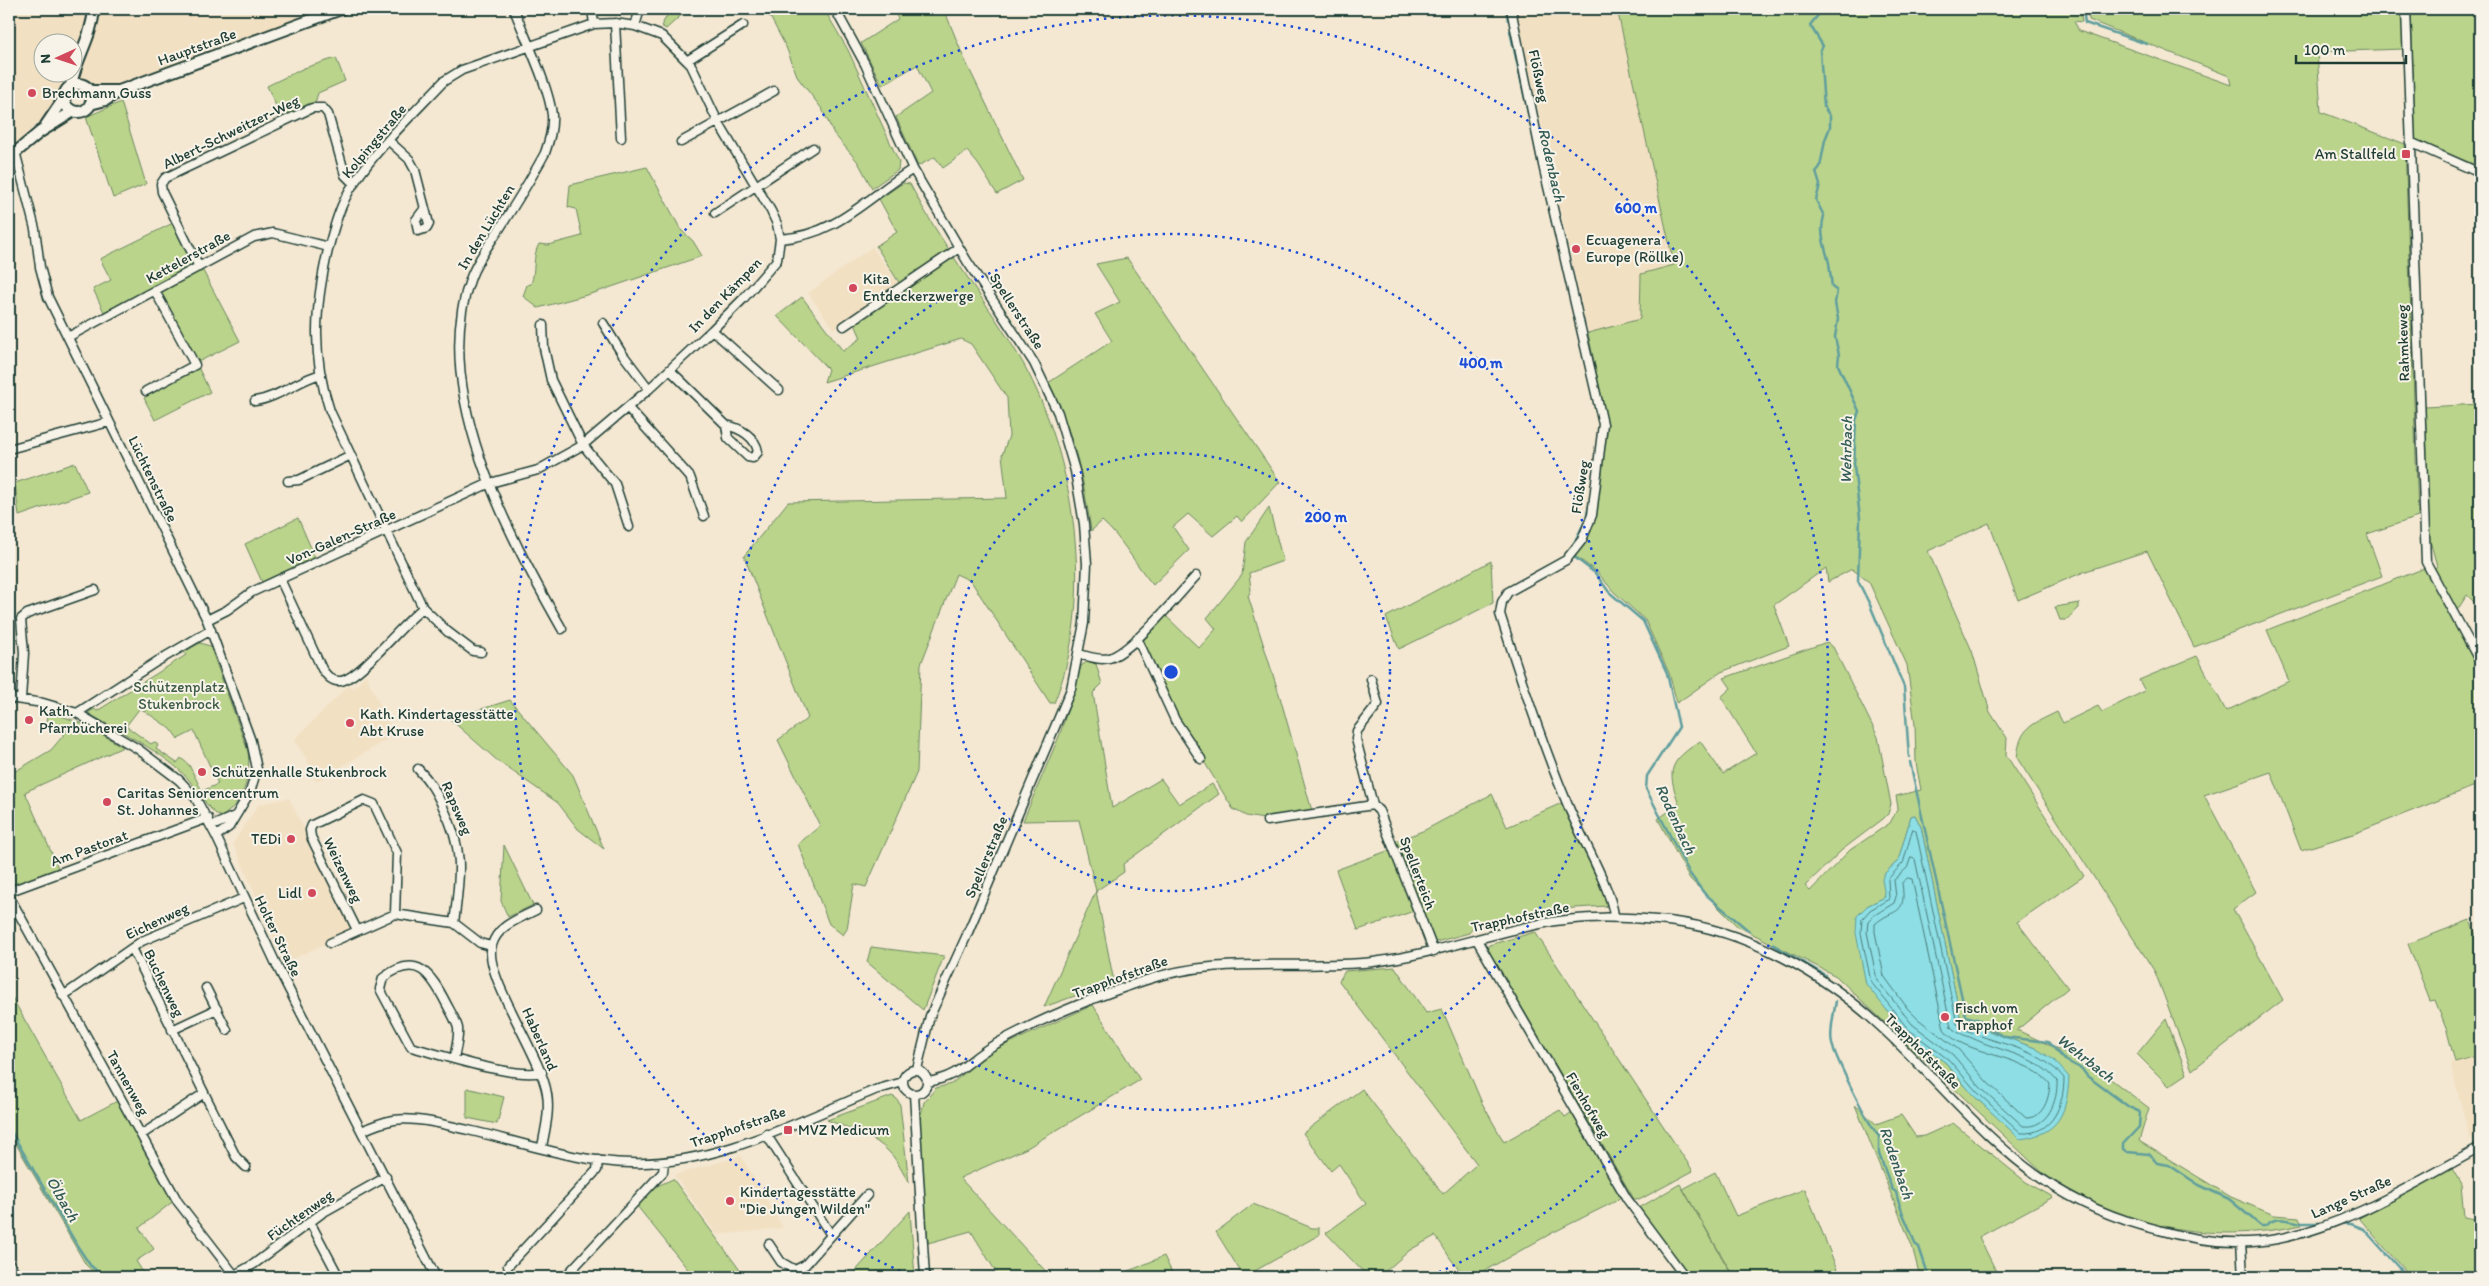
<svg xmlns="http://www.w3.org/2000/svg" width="2489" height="1286" font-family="Itim,sans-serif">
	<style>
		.built { fill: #f2e0c3; fill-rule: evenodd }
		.green { fill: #bad48b; stroke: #6c8860; fill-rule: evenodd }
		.water { fill: #8ddee5; stroke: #619e9e }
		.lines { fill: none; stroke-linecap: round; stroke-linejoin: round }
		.shore { stroke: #4b7d7b; stroke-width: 1 }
		.stream { stroke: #619e9e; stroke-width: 2.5 }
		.minor-casing { stroke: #1f3d34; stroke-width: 11 }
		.major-casing { stroke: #1f3d34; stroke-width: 14 }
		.minor { stroke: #f7f3e8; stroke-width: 8 }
		.major { stroke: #f7f3e8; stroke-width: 10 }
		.ring { fill: none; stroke: #1d4ed8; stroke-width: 2.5; stroke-dasharray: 2.5 5 }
		.poi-dot { fill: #d1495b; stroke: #f7f3e8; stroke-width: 2 }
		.labels { text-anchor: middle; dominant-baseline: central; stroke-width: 4; stroke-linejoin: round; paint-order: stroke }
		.street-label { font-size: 15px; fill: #1f3d34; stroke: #f7f3e8 }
		.poi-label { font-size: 15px; fill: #1f3d34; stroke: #f7f3e8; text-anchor: start }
		.park-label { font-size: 15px; fill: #3e5b45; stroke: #f7f3e8 }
		.water-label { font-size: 16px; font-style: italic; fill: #355d57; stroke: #f7f3e8 }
		.centre { fill: #1d4ed8; stroke: #f7f3e8; stroke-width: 2.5 }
		.ring-label { font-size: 15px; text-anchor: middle; font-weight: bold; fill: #1d4ed8; stroke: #f7f3e8; stroke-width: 4; stroke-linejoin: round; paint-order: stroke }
	</style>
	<rect width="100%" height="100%" fill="#f4e8d2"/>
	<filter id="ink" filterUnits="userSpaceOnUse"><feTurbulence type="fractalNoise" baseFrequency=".02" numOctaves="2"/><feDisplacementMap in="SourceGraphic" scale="10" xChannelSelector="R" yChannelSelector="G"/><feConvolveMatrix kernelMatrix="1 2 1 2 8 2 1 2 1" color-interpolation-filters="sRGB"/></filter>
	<g filter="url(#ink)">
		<!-- built -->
		<path class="built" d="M9 9H333L111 90 90 87 81 81H73L61 87 56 97 57 107 9 149ZM42 42H72V72H42Z
			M1516 9H1617L1674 266 1641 274 1640 319 1588 333Z
			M872 247 898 283 834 329 808 293Z
			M9 519 16 602 9 649Z
			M366 675 394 735 316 782 307 760 294 740 349 685 353 689Z
			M289 798 353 930 285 963 233 843 259 804Z
			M2480 1055V1133L2470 1139 2450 1063Z
			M741 1156 783 1228 717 1235 674 1175Z"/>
		<!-- green -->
		<path class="green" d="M671 9H688L666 29 661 26Z
			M766 9H824L848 50 899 162 898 170 872 188 858 162 834 134 822 109 798 78 786 47Z
			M893 9H944L963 56 1023 180 997 194 978 164 967 151 943 168 935 157 918 166 896 117 931 93 917 65 882 85 861 43 898 19Z
			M1617 9H2080L2082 22 2074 21 2079 31 2231 85 2229 76 2089 20 2088 9H2402L2404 49 2317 52 2321 112 2405 144 2418 517 2367 534 2382 576 2194 647 2147 551 2086 571 2018 600 1989 523 1928 551 1972 651 1990 712 2007 738 2006 755 2084 876 2017 922 2068 988 2017 1030 2092 1065 2149 1108 2139 1141 2231 1197 2274 1215 2299 1217 2302 1225C2209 1245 2122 1227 2044 1174L1836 976 1737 926 1690 879 1658 819 1679 804C1666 768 1670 762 1700 741L1723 774 1756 753 1721 697 1731 688 1724 678 1827 642 1833 647 1878 737 1891 804 1888 814 1883 819 1842 850 1805 886 1810 891 1850 850 1890 823 1898 808 1896 796 1921 790 1916 763 1915 725 1907 665 1869 582 1852 569 1828 582 1826 568 1774 605 1789 646 1721 672 1677 703 1669 673 1645 620 1614 592 1597 572 1575 556 1595 516 1607 424 1588 333 1640 319 1641 274 1674 265ZM1915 815 1921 827 1961 1021 2035 1048 1994 1114 1973 1095 1946 1063 1905 1032 1889 1013 1867 906 1885 897V873L1898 861 1911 816Z
			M2411 9H2480V167L2415 139Z
			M336 58 345 81 318 93 316 100 312 104 282 119 267 86 304 68Z
			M121 102 146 184 113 198 86 117Z
			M647 167 681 230 693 241 702 256 594 293 538 308 523 296 527 285 531 284C536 270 532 256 539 244L548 245 582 236 576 209 568 207 570 185Z
			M903 183 910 184C942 247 988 302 1023 363 1076 459 1096 601 1054 703H1050L971 581 956 574 921 664 917 772 866 887 854 884 847 929 843 935 829 924 798 844 820 826 778 740 808 718 744 556 788 502 1007 498 1002 455 1009 436 1007 398 971 344 961 339 824 382 828 369 777 316 802 297 843 351 861 338 855 324 903 289 876 246 897 232 879 199Z
			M173 223 194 265 104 312 93 289 111 280 100 259Z
			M1127 258 1280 482 1242 522 1237 516 1213 536 1188 514 1173 527 1189 550 1153 585C1135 564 1122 538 1102 521L1091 531C1083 475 1074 433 1048 383L1112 341 1095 314 1120 302 1096 264Z
			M202 269 240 341 198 362 159 291Z
			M198 367 210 392 155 420 144 398Z
			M2480 404V608L2467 595 2456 612 2433 570 2437 566 2429 537 2425 407Z
			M75 463 88 492 19 516 15 483Z
			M1269 508 1283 561 1249 573 1251 590 1248 596 1280 697 1312 811 1264 819 1246 816 1233 809 1175 714 1142 640 1165 615 1199 648 1216 629 1207 618 1242 575 1246 542Z
			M298 518 315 557 262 582 245 544Z
			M1491 561 1493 603 1399 649 1386 617Z
			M2425 568 2480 671V784L2356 833 2301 850 2271 772 2204 795 2256 892 2233 909 2283 1000 2192 1070 2155 972 2017 758C2020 727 2031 725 2057 712L2063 723 2098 706 2102 712 2145 691 2139 680 2197 656 2226 711 2289 681 2267 630Z
			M2079 603V608L2066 620H2060L2055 607Z
			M200 643 210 646 248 751C251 777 244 803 221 817 209 812 198 790 188 779 165 752 119 732 88 713L94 709 97 711 186 655 184 652ZM140 708 171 729 178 739 194 731 218 784 202 791 189 765 181 758 177 763 156 749 158 745 154 742 151 744 126 726Z
			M1088 661 1096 664 1102 684 1093 693 1112 808 1161 779 1179 804 1212 784 1219 794 1123 864 1124 872 1096 891 1114 982 1044 1007 1096 891 1079 820 1023 821 1060 734 1081 666Z
			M510 700 573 775 604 849 578 829 558 803 499 762 450 719Z
			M48 711 86 725 123 747 25 792 59 870 9 888V775L51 750 67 731 47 724Z
			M1492 794 1507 827 1562 803 1607 900V906L1559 909 1473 928 1469 933 1432 943 1394 842 1425 830Z
			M504 845 533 905 508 917 501 901Z
			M1390 850 1414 911 1358 930 1336 870Z
			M2470 920 2480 946V1055L2455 1062 2447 1031 2435 1000 2430 1001 2408 944Z
			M1535 932 1693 1171 1639 1200 1634 1199 1487 948 1489 945Z
			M871 947 944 956 923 1010 867 962Z
			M1395 967 1426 1013 1442 1009 1482 1103 1504 1142 1560 1110 1565 1117 1572 1112 1621 1196 1616 1201 1552 1233 1475 1276C1454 1274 1447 1249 1435 1236L1410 1250 1379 1277H1368L1326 1233 1366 1204 1339 1164 1331 1171 1303 1133 1362 1089 1443 1194 1477 1164 1339 981 1345 971Z
			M9 992 81 1120 125 1097 180 1196 139 1228 154 1249 136 1261 146 1277H99L86 1265 9 1132Z
			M1093 1005 1140 1080 1027 1148 960 1178 1051 1277H999L971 1231 928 1243 919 1123 924 1102 936 1088 951 1084 992 1051Z
			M2166 1019 2187 1074 2169 1086 2137 1054Z
			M467 1088 504 1097 497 1124 467 1118Z
			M892 1096 897 1099 900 1105 909 1183C903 1174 898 1161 890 1153 874 1135 848 1128 827 1120Z
			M1855 1105 1876 1124 1901 1115 1916 1137 1924 1136 1953 1123 2026 1182 2053 1197 1979 1237 1999 1277H1920L1912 1246Z
			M2451 1167 2461 1184 2464 1217 2475 1219 2480 1217V1272L2467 1277H2410L2359 1218Z
			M1715 1172 1736 1216 1805 1189 1840 1277H1734L1683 1189Z
			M673 1179 745 1277H694L637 1206 655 1187Z
			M1680 1184 1733 1277H1691L1639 1208Z
			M1253 1204 1312 1228H1319V1235L1244 1277 1216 1232Z
			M910 1211 915 1277H850Z
			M1164 1256 1174 1277H1115Z"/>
		<!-- water -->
		<path class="water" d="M1915 815 1921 827 1961 1021 2035 1048 2054 1060 2069 1077C2067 1112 2060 1134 2020 1139L1973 1095 1946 1063 1905 1033 1866 984 1856 933 1857 916 1867 906 1885 897 1882 879 1885 873 1898 861 1911 816Z"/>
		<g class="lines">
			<!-- shore -->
			<path class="shore" d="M1913 829 1916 831 1957 1024C1963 1029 1973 1033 1981 1036 2012 1047 2042 1052 2064 1078 2064 1104 2053 1135 2021 1133L1977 1092 1949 1060 1908 1029 1871 982 1861 933 1862 919 1870 910 1889 899 1888 879 1903 863Z
				M1911 858 1915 859 1951 1027C1956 1033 1965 1035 1972 1038 2001 1052 2036 1055 2057 1081 2058 1100 2048 1129 2023 1126L1981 1088 1953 1055 1912 1024 1877 980 1867 932 1868 921 1873 916 1894 903 1896 897 1894 880 1907 868Z
				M1908 878 1912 879 1944 1029C1960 1055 2027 1054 2050 1084 2049 1098 2044 1118 2026 1118L1987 1082 1959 1050 1918 1019 1908 1009 1884 976 1875 932V924C1894 907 1907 918 1902 883Z"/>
			<!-- stream -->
			<path class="stream" d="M1506 9 1508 20
				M1823 9 1810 25 1823 46 1820 50 1824 107 1830 116V127L1825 140 1820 167 1816 172 1820 185 1816 200 1824 216C1819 233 1825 246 1829 263 1830 271 1831 279 1832 287L1837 291 1835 303 1838 319 1835 337 1839 355 1838 365 1859 411 1856 420 1854 466 1860 518 1858 581 1870 605 1904 687 1909 757
				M2083 9 2085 23 2147 44
				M1510 31 1552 222
				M1574 543 1586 519 1589 505
				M1573 556 1595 573 1609 592 1643 621 1667 673 1679 727 1647 776 1646 789 1690 874 1704 893 1749 931
				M1910 762 1966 1016 1980 1020 1990 1029 2005 1037 2048 1042 2065 1060 2082 1069 2087 1076 2129 1107 2140 1112 2139 1127 2123 1144V1149L2127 1152 2149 1154 2157 1163 2169 1165 2199 1185 2229 1199 2261 1226H2265C2278 1214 2287 1221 2302 1223 2309 1223 2316 1223 2323 1223
				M1772 944 1825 975
				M1836 1001C1834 1014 1829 1031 1832 1044 1836 1058 1869 1127 1879 1136V1154L1892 1189 1896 1192C1899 1210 1910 1226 1915 1244L1919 1247 1929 1277
				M9 1128 78 1247 90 1265 104 1277
				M2338 1223 2351 1224 2364 1229 2407 1277"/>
			<defs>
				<path id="minor" d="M514 9C525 38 549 86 552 115 553 129 549 141 545 153 531 179 516 203 500 228 490 243 478 259 471 277 429 388 508 534 562 629
					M592 9 594 24
					M835 9 865 64 913 169 967 261 1034 363 1058 413 1075 471 1084 524 1087 564 1084 623 1071 689 966 937 930 1016 917 1069
					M1511 9 1543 165 1603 424 1592 515 1582 540 1566 560 1508 592 1502 602 1500 614C1521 679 1542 744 1569 808 1580 835 1612 890 1614 916
					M2406 9 2426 562 2480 662
					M615 23 621 138
					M635 26 640 9
					M688 60 743 25
					M389 141 409 159 415 170 429 224 427 228 418 231 416 220 425 208
					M681 142 774 91
					M2410 142 2480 173
					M15 151 35 229 40 267 48 297 207 620 251 741 257 769 250 792 229 827 216 836
					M715 213 813 148
					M780 239C838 235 866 198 913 169
					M199 267 162 192 161 184 165 178 312 108H323L328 114 345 175 354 184
					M603 323 621 352 649 389
					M543 325 544 348 551 380 583 445 615 484 629 527
					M844 326 959 248
					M712 330 779 390
					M68 337 254 237 273 233 329 247
					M670 370 726 425 728 438 748 457 753 458 758 452C756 437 740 428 726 425
					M146 391 195 365 155 291
					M255 401C278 398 298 380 321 374
					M628 408 690 477 704 516
					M9 449 109 422
					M288 481 299 480 351 455
					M280 579 322 669C327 676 332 682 341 681 360 678 404 622 423 608
					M207 620 227 610 252 592 280 579 490 483 538 470 583 445 649 389 712 330 743 299 777 260 780 239 777 224 771 211 718 122 691 65 662 36 635 26 615 23 594 24 462 70 444 81C414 113 379 146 354 183 340 204 334 227 328 250 315 306 311 355 330 411L423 608 448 632 473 651 481 652
					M1137 638 1175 720 1201 759
					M1078 654C1088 656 1099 661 1109 658 1131 653 1179 594 1196 576
					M1371 679 1378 704 1357 731 1356 739 1373 805 1379 811 1434 952
					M9 698 43 703 77 713 138 749 179 780 195 797 216 836 278 968 436 1277
					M21 699 24 653 21 619 27 614 95 590
					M77 713 156 662 211 630
					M418 769C430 781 436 792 443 807 465 852 460 875 454 923
					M1267 821 1373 805
					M212 826 235 816
					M9 895 13 890 208 818
					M9 896 178 1202 236 1277
					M536 910C519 919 498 925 492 945 482 974 541 1054 547 1094 550 1112 545 1130 542 1147
					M357 930 311 837 310 830 312 825 364 800 374 804 397 853 395 914
					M1477 940 1627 1199 1685 1277
					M330 943 395 914 454 923 480 943 491 946
					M132 948 236 1157 246 1167
					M206 988 227 1030
					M63 996 142 941 244 898
					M172 1030 217 1009
					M454 1058C456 1048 459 1038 458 1028 456 1020 450 1011 446 1003 431 974 417 952 383 978L380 989 411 1047C442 1055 513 1079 542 1072
					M903 1082a12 12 0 1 1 24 0a12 12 0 1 1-24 0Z
					M928 1082C962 1076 967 1060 994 1045 1038 1020 1095 997 1143 981 1218 955 1296 970 1373 962 1430 955 1484 935 1540 924 1583 915 1625 917 1668 921 1747 930 1823 973 1880 1026 1935 1076 1980 1136 2042 1179 2077 1203 2118 1220 2159 1230 2197 1241 2238 1246 2277 1239 2350 1225 2416 1182 2480 1148
					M914 1094 925 1277
					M362 1131C372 1126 383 1122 394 1120 419 1117 445 1125 468 1130 521 1142 577 1162 631 1163 715 1166 799 1121 875 1090L903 1082
					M766 1134 831 1235
					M141 1135 203 1094
					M310 1222 339 1277
					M2241 1242 2243 1277
					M769 1244 781 1262 795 1270 805 1265 867 1195
					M9 1263 18 1277
					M508 1266 597 1170 598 1160
					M231 1277 254 1264 322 1213 386 1177
					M565 1277 663 1172 664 1163"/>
				<path id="major" d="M64 98a14 14 0 1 1 28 0a14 14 0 1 1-28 0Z
					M71 85C76 58 92 37 94 9
					M90 91H118
					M90 104 106 100 119 91 341 9
					M46 125 63 100
					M9 158 40 132 72 112"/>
			</defs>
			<!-- minor casing -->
			<use href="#minor" class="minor-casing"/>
			<!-- major casing -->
			<use href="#major" class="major-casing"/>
			<!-- minor -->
			<use href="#minor" class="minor"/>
			<!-- major -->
			<use href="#major" class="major"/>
		</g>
	</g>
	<!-- distance rings -->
	<g class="ring">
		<circle cx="1171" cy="672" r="219"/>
		<circle cx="1171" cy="672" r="438"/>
		<path d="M914 1277A657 657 0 1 1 1428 1277"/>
	</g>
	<!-- markers -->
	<g class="poi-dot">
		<circle cx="32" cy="93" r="5"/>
		<rect x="2401" y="149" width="10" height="10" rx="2.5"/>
		<circle cx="1576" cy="249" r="5"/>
		<circle cx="853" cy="288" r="5"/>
		<circle cx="29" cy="720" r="5"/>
		<circle cx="350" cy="723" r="5"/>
		<circle cx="202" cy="772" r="5"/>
		<circle cx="107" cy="802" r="5"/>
		<circle cx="291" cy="839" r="5"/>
		<circle cx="312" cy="893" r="5"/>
		<circle cx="1945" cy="1017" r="5"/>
		<rect x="783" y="1125" width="10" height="10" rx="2.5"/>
		<circle cx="730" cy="1201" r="5"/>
	</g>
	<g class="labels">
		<!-- street labels -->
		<g class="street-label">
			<text transform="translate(197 47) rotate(-20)">Hauptstraße</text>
			<text transform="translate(1539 76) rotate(78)">Flößweg</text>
			<text transform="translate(231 132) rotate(-26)">Albert-Schweitzer-Weg</text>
			<text transform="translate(374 141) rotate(-50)">Kolpingstraße</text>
			<text transform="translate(486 227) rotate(-59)">In den Lüchten</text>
			<text transform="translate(188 257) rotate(-29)">Kettelerstraße</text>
			<text transform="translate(725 295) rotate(-46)">In den Kämpen</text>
			<text transform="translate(1017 311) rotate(57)">Spellerstraße</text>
			<text transform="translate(2403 343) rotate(-92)">Rahmkeweg</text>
			<text transform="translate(153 479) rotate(64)">Lüchtenstraße</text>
			<text transform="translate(1580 487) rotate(-81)">Flößweg</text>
			<text transform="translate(341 537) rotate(-24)">Von-Galen-Straße</text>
			<text transform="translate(457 808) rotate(67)">Rapsweg</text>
			<text transform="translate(89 848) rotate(-20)">Am Pastorat</text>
			<text transform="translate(986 857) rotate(-67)">Spellerstraße</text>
			<text transform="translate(343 870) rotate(64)">Weizenweg</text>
			<text transform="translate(1418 873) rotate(69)">Spellerteich</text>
			<text transform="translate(1520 917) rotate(-12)">Trapphofstraße</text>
			<text transform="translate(157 921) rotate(-25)">Eichenweg</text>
			<text transform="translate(278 936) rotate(64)">Holter Straße</text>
			<text transform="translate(1120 977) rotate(-20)">Trapphofstraße</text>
			<text transform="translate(164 983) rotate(64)">Buchenweg</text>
			<text transform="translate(540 1039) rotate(66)">Haberland</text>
			<text transform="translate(1923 1051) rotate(45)">Trapphofstraße</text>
			<text transform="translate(128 1083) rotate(61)">Tannenweg</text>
			<text transform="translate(1588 1105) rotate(60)">Fienhofweg</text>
			<text transform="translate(738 1127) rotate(-19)">Trapphofstraße</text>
			<text transform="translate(2351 1197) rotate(-24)">Lange Straße</text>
			<text transform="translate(300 1215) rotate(-35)">Füchtenweg</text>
		</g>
		<!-- poi labels -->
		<g class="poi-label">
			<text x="42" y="93">Brechmann Guss</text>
			<text x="2396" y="154" text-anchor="end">Am Stallfeld</text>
			<text x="1586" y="240">Ecuagenera<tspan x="1586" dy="17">Europe (Röllke)</tspan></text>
			<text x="863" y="279">Kita<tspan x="863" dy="17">Entdeckerzwerge</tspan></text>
			<text x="39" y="711">Kath.<tspan x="39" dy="17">Pfarrbücherei</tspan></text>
			<text x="360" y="714">Kath. Kindertagesstätte<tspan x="360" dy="17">Abt Kruse</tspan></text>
			<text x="212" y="772">Schützenhalle Stukenbrock</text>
			<text x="117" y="793">Caritas Seniorencentrum<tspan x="117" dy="17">St. Johannes</tspan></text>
			<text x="281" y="839" text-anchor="end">TEDi</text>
			<text x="302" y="893" text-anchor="end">Lidl</text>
			<text x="1955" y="1008">Fisch vom<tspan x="1955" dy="17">Trapphof</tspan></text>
			<text x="798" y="1130">MVZ Medicum</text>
			<text x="740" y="1192">Kindertagesstätte<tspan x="740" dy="17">"Die Jungen Wilden"</tspan></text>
		</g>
		<!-- park labels -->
		<g class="park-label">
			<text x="179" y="687">Schützenplatz<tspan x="179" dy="17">Stukenbrock</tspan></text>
		</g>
		<!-- water labels -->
		<g class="water-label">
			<text transform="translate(1552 165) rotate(77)">Rodenbach</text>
			<text transform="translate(1846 450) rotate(-89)">Wehrbach</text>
			<text transform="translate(1676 819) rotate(65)">Rodenbach</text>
			<text transform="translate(2086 1058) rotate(38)">Wehrbach</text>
			<text transform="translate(1897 1163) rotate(71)">Rodenbach</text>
			<text transform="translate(63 1199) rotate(60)">Ölbach</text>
		</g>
	</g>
	<circle cx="1171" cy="672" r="8" class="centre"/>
	<g class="ring-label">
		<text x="1636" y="213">600 m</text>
		<text x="1481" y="368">400 m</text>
		<text x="1326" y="522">200 m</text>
	</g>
	<!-- margin -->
	<rect width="2489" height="1286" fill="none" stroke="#f7f3e8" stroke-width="30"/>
	<rect x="15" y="15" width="2459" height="1256" fill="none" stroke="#1f3d34" stroke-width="2" filter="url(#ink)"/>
	<!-- north arrow -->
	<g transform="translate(58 58) rotate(267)"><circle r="24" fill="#f7f3e8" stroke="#a1aaa0"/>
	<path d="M0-4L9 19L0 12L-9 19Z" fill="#d1495b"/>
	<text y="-8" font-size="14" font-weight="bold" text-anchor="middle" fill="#1f3d34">N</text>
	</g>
	<!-- scale -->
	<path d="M2296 55v8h110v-8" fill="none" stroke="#1f3d34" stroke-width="2.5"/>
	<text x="2304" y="55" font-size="15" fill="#1f3d34" stroke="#f7f3e8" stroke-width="4" paint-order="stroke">100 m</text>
</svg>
